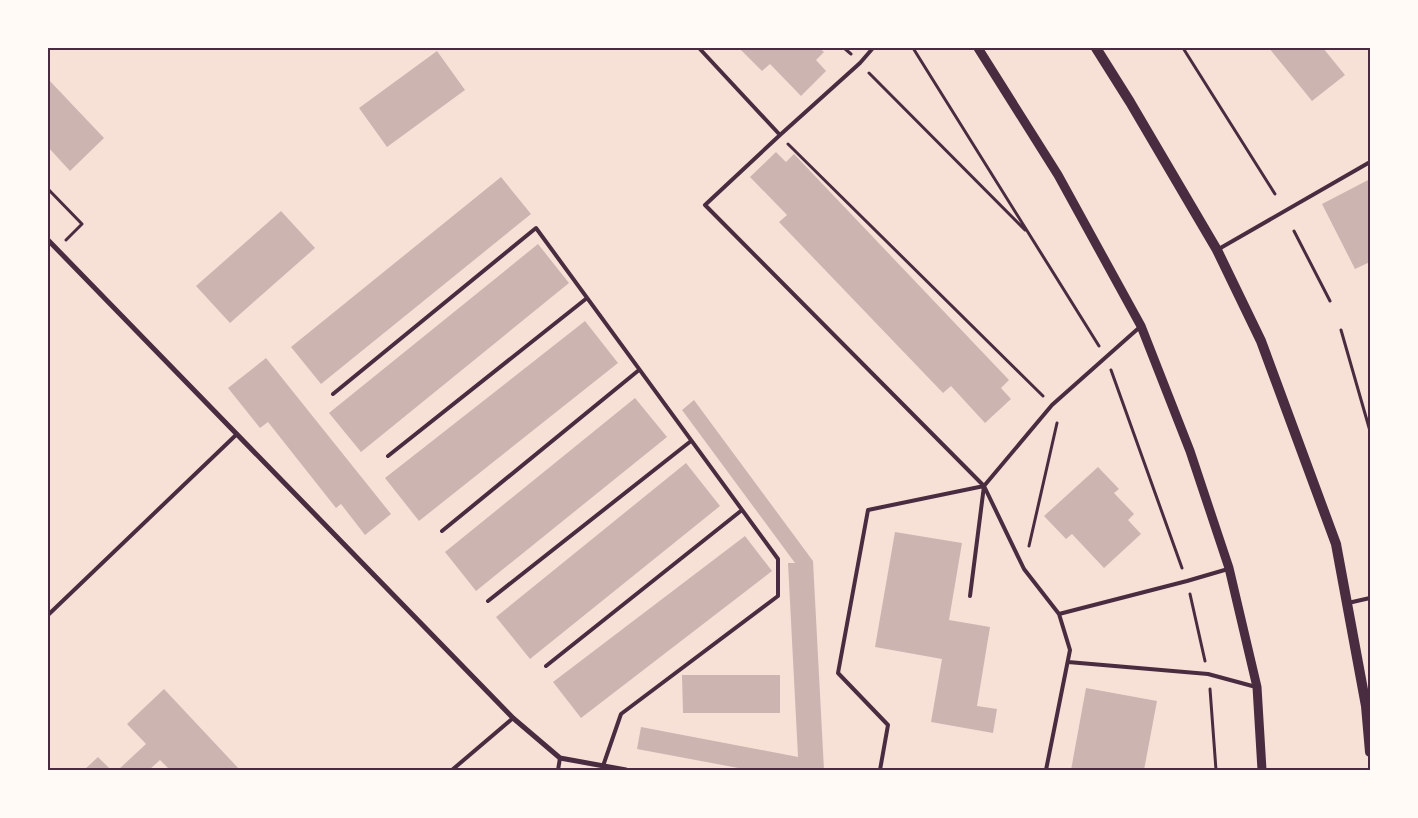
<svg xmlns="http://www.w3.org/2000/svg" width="1418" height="818" font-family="'Sofia Sans Condensed',sans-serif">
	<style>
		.building { fill: #ccb4b1 }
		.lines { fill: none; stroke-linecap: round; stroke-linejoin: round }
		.path { stroke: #4a2c40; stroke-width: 3 }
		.service { stroke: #4a2c40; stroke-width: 4 }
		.minor { stroke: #4a2c40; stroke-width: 5 }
		.tertiary { stroke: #4a2c40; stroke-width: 9 }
		.secondary { stroke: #4a2c40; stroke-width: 10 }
		.neatline { fill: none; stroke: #4a2c40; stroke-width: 2 }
	</style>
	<rect width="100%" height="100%" fill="#f7e1d7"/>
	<!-- building -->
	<path class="building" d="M739 48H819L824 52 816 60 826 71 801 96 770 64 762 71Z
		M1269 48H1323L1345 75 1312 101Z
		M437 51 465 90 387 147 359 108Z
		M48 79 104 138 70 171 48 147Z
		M776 152 786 162 794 154 1009 380 1001 388 1011 399 985 423 951 386 943 393 779 222 787 215 750 177Z
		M501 177 531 214 321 384 291 347Z
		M1370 179V262L1355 269 1322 204Z
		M281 211 315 248 230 323 196 286Z
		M538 244 569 283 361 452 329 413Z
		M585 321 618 363 419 521 385 478Z
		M266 358 391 514 365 535 341 504 336 508 268 422 260 428 228 388Z
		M635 398 667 437 476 591 445 552Z
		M694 400 813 561 824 770H749L637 749 641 727 798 757 788 563H795L682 410Z
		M686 463 720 506 530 659 496 617Z
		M1098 467 1119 489 1114 493 1134 514 1128 520 1141 534 1104 568 1072 534 1066 539 1044 516Z
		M895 532 962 543 949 620 990 627 977 706 997 709 993 733 931 722 942 659 875 647Z
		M745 536 772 571 581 718 553 682Z
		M682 675H780V713H683Z
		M1086 688 1157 701 1144 770H1071Z
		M164 689 240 770H170L160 760 149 770H118L146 744 127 724Z
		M98 757 111 770H84Z"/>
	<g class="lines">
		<!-- path -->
		<path class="path" d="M844 48 851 54
			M913 48 1099 346
			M1183 48 1275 194
			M869 73 1025 230
			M788 144 1043 396
			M48 189 82 224 66 240
			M1294 231 1330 301
			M1341 330 1370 431
			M1111 370 1182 568
			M1029 546 1057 423
			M1190 594 1205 661
			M1210 689 1216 770"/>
		<!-- service -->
		<path class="service" d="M699 48 780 135 705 205 984 486 1024 569 1059 614 1070 650 1046 770
			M780 135 860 63 873 48
			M1217 250 1370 162
			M333 394 536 228 778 559V596L621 714 603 766
			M388 456 587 298
			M442 531 639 370
			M970 596 984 486 1052 405 1141 326
			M488 601 691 441
			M1348 603 1370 598
			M1059 614 1187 581 1228 569
			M48 615 237 434
			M1068 662 1208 674 1256 687
			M546 666 742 510
			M452 770 513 718
			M558 770 560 758
			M880 770 888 725 838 673 868 510 984 486"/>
		<!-- minor -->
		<path class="minor" d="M48 240 513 718 560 758 626 770"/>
		<!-- tertiary -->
		<path class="tertiary" d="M978 48 1058 175 1141 326 1190 451 1229 568 1257 687 1262 770"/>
		<!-- secondary -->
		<path class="secondary" d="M1096 48 1130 102 1217 250 1261 341 1336 544 1366 706 1370 752"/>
	</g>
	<!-- border -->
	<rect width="1418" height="818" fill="none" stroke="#fffaf5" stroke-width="98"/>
	<rect x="49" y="49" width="1320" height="720" class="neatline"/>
</svg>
